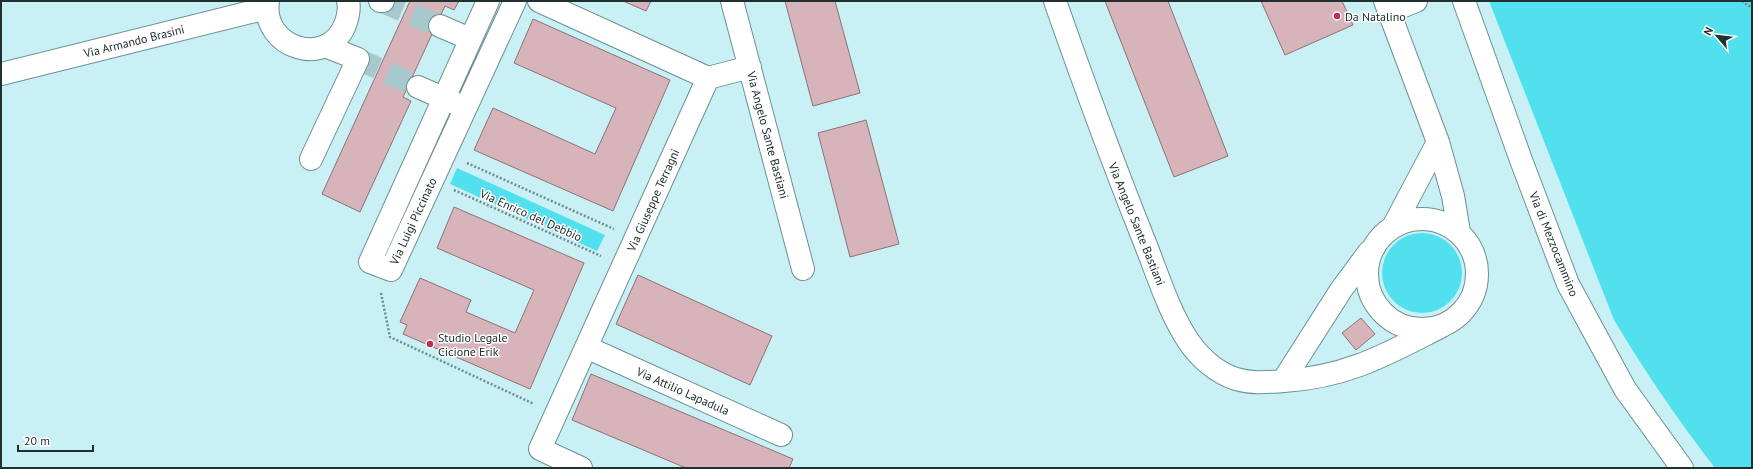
<svg xmlns="http://www.w3.org/2000/svg" width="1753" height="469" font-family="'PT Sans',sans-serif">
	<style>
		.green { fill: #51e1ee }
		.building { fill: #d6b4b9; stroke: #907176 }
		.lines { fill: none; stroke-linecap: round; stroke-linejoin: round }
		.minor-tunnel { stroke: #a7c9cd; stroke-width: 22; stroke-dasharray: 22 11; stroke-linecap: butt }
		.minor-casing { stroke: #6b9093; stroke-width: 24 }
		.path { stroke: #718c8e; stroke-width: 2.5; stroke-dasharray: 2 2; stroke-linecap: butt }
		.minor { stroke: #fff; stroke-width: 22 }
		.poi-dot { fill: #bd2e5a; stroke: #fff; stroke-width: 1.5 }
		.labels { text-anchor: middle; dominant-baseline: central; stroke-width: 3; stroke-linejoin: round; paint-order: stroke }
		.poi-label { font-size: 12px; fill: #202f30; stroke: #fff; text-anchor: start }
		.street-label { font-size: 12px; fill: #202f30; stroke: #fff }
	</style>
	<rect width="100%" height="100%" fill="#c9f0f4"/>
	<!-- green -->
	<path class="green" d="M1489 1H1752V468H1715C1678 420 1645 372 1614 320Z
		M457 168 605 235 597 251 450 184Z
		M1382 273a40 40 0 1 1 80 0a40 40 0 1 1-80 0Z"/>
	<!-- building -->
	<path class="building" d="M410 1H459L454 10 445 6 403 97 411 101 360 212 322 194Z
		M623 1H651L646 11Z
		M785 1H835L860 93 813 106Z
		M1105 1H1168L1228 156 1174 177Z
		M1261 1H1342L1353 25 1285 55Z
		M533 19 670 80 613 211 474 150 493 108 595 154 616 108 514 63Z
		M866 120 899 244 850 257 818 133Z
		M454 207 584 263 530 389 403 334 407 325 400 322 420 278 471 300 466 312 515 333 534 290 437 248Z
		M638 275 772 336 750 385 616 324Z
		M1361 318 1375 334 1356 350 1342 333Z
		M591 374 793 459 789 468H686L572 420Z"/>
	<g class="lines">
		<!-- minor-tunnel -->
		<path class="minor-tunnel" d="M382 2 440 26
			M358 59 418 87"/>
		<defs>
			<path id="minor" d="M268 1C261 48 327 69 345 25 348 17 350 9 348 1
				M380 1H383
				M488 1 370 262 391 270 515 1
				M539 1 708 78 540 449 581 468
				M732 1 803 269
				M1055 1C1083 81 1112 160 1143 238 1157 272 1168 311 1189 342 1200 358 1217 373 1236 379 1253 384 1268 382 1284 381 1348 377 1387 354 1442 326
				M1385 1 1438 142
				M1464 1 1521 160 1568 284 1625 389 1682 468
				M1389 12 1416 1
				M440 26 470 39
				M1 74 267 8
				M708 78 750 67
				M418 87 457 104
				M311 159 358 59 325 46
				M1367 274a55 55 0 1 1 110 0a55 55 0 1 1-110 0Z
				M1393 227 1438 142 1453 196 1459 232
				M586 347 781 435
				M1283 381 1341 290 1369 252"/>
		</defs>
		<!-- minor casing -->
		<use href="#minor" class="minor-casing"/>
		<!-- path -->
		<path class="path" d="M1742 1 1752 8
			M467 163 614 229
			M454 190 601 256
			M381 293 390 337 534 404"/>
		<!-- minor -->
		<use href="#minor" class="minor"/>
	</g>
	<!-- markers -->
	<g class="poi-dot">
		<circle cx="1337" cy="16" r="4"/>
		<circle cx="430" cy="344" r="4"/>
	</g>
	<g class="labels">
		<!-- poi labels -->
		<g class="poi-label">
			<text x="1345" y="16">Da Natalino</text>
			<text x="438" y="337">Studio Legale<tspan x="438" dy="14">Cicione Erik</tspan></text>
		</g>
		<!-- street labels -->
		<g class="street-label">
			<text transform="translate(134 41) rotate(-14)">Via Armando Brasini</text>
			<text transform="translate(768 135) rotate(75)">Via Angelo Sante Bastiani</text>
			<text transform="translate(653 200) rotate(-66)">Via Giuseppe Terragni</text>
			<text transform="translate(531 215) rotate(24)">Via Enrico del Debbio</text>
			<text transform="translate(413 221) rotate(-65)">Via Luigi Piccinato</text>
			<text transform="translate(1137 224) rotate(68)">Via Angelo Sante Bastiani</text>
			<text transform="translate(1554 244) rotate(68)">Via di Mezzocammino</text>
			<text transform="translate(683 391) rotate(24)">Via Attilio Lapadula</text>
		</g>
	</g>
	<!-- border -->
	<rect width="1753" height="469" fill="none" stroke="#202f30" stroke-width="4"/>
	<!-- north arrow -->
	<g transform="translate(1717 36) rotate(298)" stroke="#ffffff" stroke-width="3" paint-order="stroke">
	<path d="M0-3L7 15L0 10L-7 15Z" fill="#202f30"/>
	<text y="-6" font-size="11" font-weight="bold" text-anchor="middle" fill="#202f30">N</text>
	</g>
	<!-- scale -->
	<path d="M18 445v6h75v-6" fill="none" stroke="#202f30" stroke-width="2"/>
	<text x="24" y="445" font-size="12" fill="#202f30" stroke="#ffffff" stroke-width="3" paint-order="stroke">20 m</text>
</svg>
